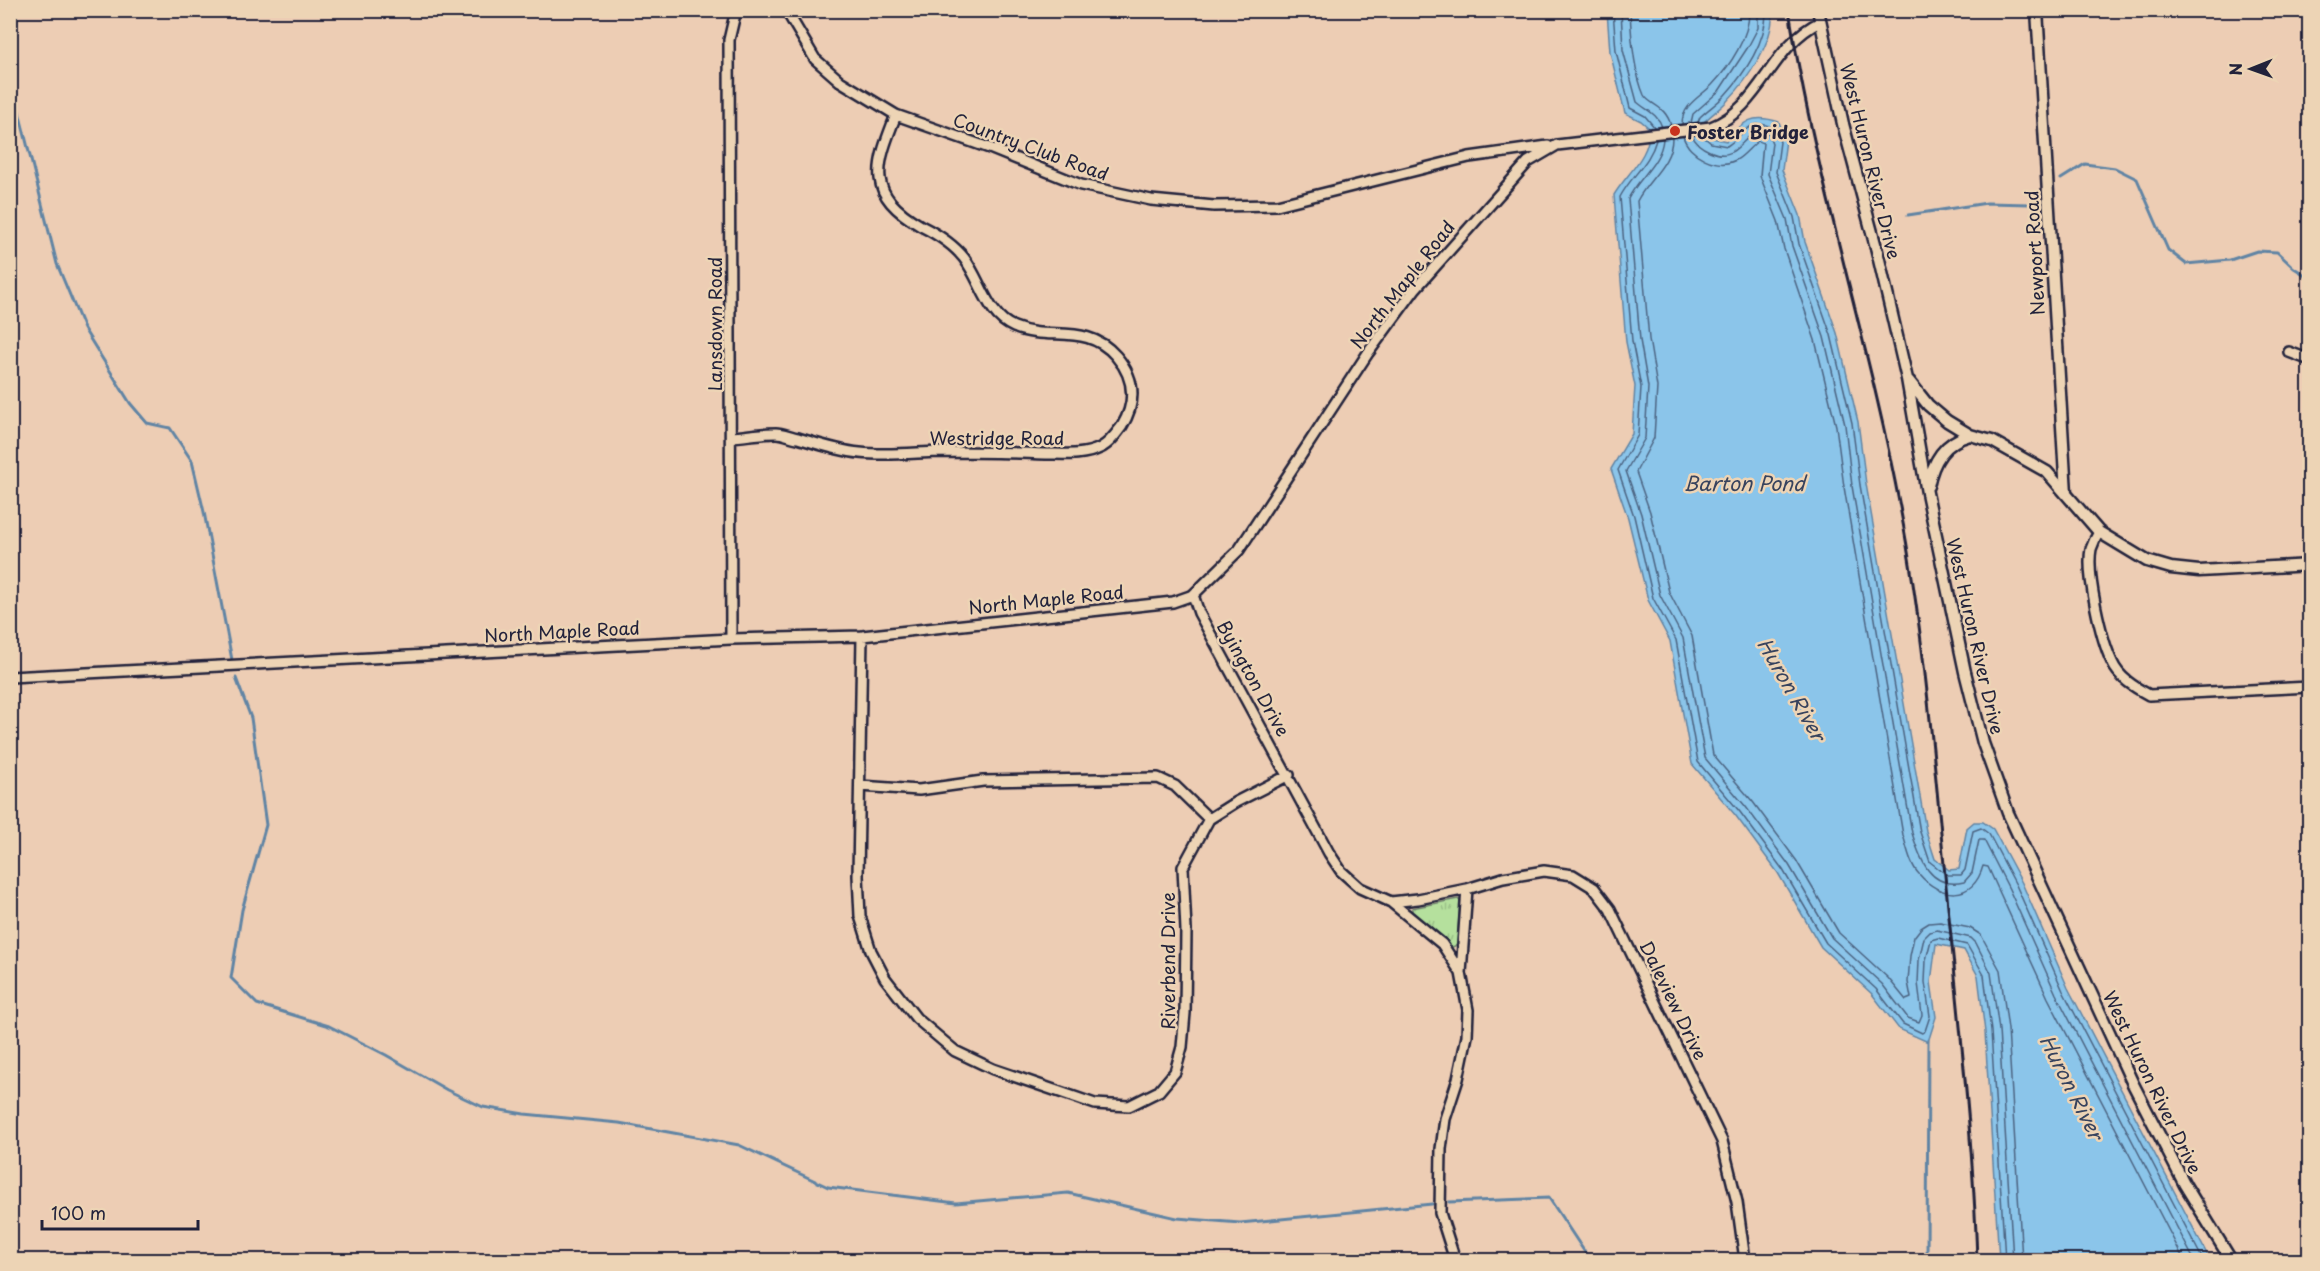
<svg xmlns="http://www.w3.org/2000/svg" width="2320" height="1271" font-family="'Playpen Sans',sans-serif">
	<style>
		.grass { fill: url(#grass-tufts); stroke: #6c816c; stroke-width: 1.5 }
		.water { fill: #8bc5ea; stroke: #6184a4; stroke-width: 1.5 }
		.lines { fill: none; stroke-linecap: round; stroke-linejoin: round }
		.shore { stroke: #4c6381; stroke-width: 1.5 }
		.stream { stroke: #6184a4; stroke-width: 3 }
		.minor-casing { stroke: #22223b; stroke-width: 14 }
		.tertiary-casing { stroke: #22223b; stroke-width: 15 }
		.minor { stroke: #edd4b5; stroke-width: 9 }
		.tertiary { stroke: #edd4b5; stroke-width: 10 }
		.rail { stroke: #22223b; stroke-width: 3 }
		.poi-dot { fill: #c8321e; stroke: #edd4b5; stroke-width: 2 }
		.labels { text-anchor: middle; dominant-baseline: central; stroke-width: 5; stroke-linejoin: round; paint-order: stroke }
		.poi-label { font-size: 18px; font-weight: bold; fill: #22223b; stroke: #edd4b5; text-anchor: start }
		.street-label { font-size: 18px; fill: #22223b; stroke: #edd4b5 }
		.water-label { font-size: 20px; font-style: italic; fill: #37435e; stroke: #edd4b5 }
	</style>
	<defs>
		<pattern id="grass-tufts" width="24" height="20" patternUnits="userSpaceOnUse" patternTransform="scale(1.5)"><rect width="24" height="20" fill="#b5e09d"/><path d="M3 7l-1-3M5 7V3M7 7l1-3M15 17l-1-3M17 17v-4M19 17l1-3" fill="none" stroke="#9bc088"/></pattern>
	</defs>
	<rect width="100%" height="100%" fill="#edcdb4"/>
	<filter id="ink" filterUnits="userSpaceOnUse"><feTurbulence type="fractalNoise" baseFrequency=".0167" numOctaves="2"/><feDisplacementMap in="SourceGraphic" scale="12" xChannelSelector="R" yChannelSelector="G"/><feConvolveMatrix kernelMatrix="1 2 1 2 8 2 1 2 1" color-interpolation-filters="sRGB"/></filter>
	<g filter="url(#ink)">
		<!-- grass -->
		<path class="grass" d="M1458 899 1460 901 1457 945 1450 948 1433 929 1412 912V908Z"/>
		<!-- water -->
		<path class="water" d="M1607 11H1772C1775 39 1748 80 1728 100 1721 108 1712 114 1704 122L1705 133 1713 138 1726 141C1744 121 1752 113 1779 122L1786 140 1782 170 1800 215 1805 242 1837 333 1858 422 1866 484 1926 831 1935 859 1949 870 1959 869 1967 828 1974 822H1983L1993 829 2022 883 2068 988 2210 1260H1999L1985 1032 1978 976 1964 950 1936 944 1931 982 1936 1017 1928 1042 1899 1029 1872 994 1821 947 1778 873 1736 816 1692 764 1670 641 1648 600 1628 518 1611 469 1632 434 1635 386 1626 342 1614 195C1627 173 1651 156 1649 128L1641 121 1625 113 1610 52Z"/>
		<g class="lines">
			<!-- shore -->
			<path class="shore" d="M1613 10 1616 51 1630 108 1645 116 1655 128
				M1621 10 1623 50 1637 102C1646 110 1658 114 1662 127
				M1630 10C1631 35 1634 72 1644 95 1649 105 1666 105 1671 126
				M1698 122 1700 117C1708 109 1718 103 1725 95 1745 73 1767 41 1766 10
				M1691 123 1693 114 1719 91 1748 47 1758 28V10
				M1682 124C1682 105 1700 97 1712 85 1730 66 1750 36 1749 10
				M1700 134 1711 143 1727 146C1745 135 1748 116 1774 128L1780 142 1776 172 1794 217 1799 244 1831 335 1852 423 1860 485 1920 832 1930 862 1947 875H1961L1965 870 1973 831 1981 828 1989 834 2016 885 2063 991 2203 1260
				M1692 135C1697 148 1721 160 1733 151 1741 146 1747 137 1755 132L1768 133 1772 143 1768 174 1787 219 1792 246 1824 337 1845 425 1852 486 1912 833C1920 859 1930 890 1964 882L1972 873 1979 840H1984L2009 889 2056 994 2194 1260
				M1683 136C1688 155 1717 170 1736 160 1744 156 1750 147 1758 141L1763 143 1760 176 1778 221 1784 249 1815 340 1836 426 1844 487 1903 835C1907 847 1910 865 1919 874 1940 899 1973 902 1983 866L1988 867 2048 998 2184 1260
				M1672 138C1672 164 1648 179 1637 201L1649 339 1657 387 1654 438 1636 472 1650 512 1669 592 1692 636 1713 755 1753 802 1796 860 1839 933 1888 978 1906 1000 1911 998 1908 982 1910 956 1914 937 1921 928 1929 923 1940 922 1970 928 1981 935 2000 970 2008 1029 2022 1260
				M1663 139C1661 163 1638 178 1628 199L1640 340 1648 387 1645 438 1626 471 1641 514 1660 595 1683 638 1705 758 1746 807 1789 865 1832 938 1882 984 1908 1018 1919 1022 1922 1015 1918 983 1919 960 1924 938 1930 932 1937 930 1971 938 1976 943 1991 973 1999 1030 2013 1260
				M1656 140C1650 163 1631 176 1620 197L1632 341 1641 387 1638 435 1618 470 1634 516 1653 598 1676 640 1698 762 1740 812 1783 870 1826 943 1876 989 1903 1024 1922 1033 1925 1031 1930 1016 1925 982 1926 960 1931 940 1938 938 1967 945 1984 975 1991 1031 2005 1260"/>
			<!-- stream -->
			<path class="stream" d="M10 76 57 264 84 329 130 403 147 423 170 428 192 461 204 512 232 660
				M2061 179 2085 164 2115 168 2137 179 2168 250 2186 264 2230 260 2257 251 2277 252 2294 268 2310 278
				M1908 215 1987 203 2030 204
				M236 678 251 718 266 825 242 910 231 978 257 1004 329 1026 386 1055 447 1090 483 1107 524 1114 619 1123 739 1145 828 1187 956 1203 1068 1193 1177 1218 1240 1223 1432 1204
				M1449 1202 1549 1198 1590 1260
				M1927 1260 1928 1040"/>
			<defs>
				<path id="minor" d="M786 10 815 59 840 81 896 115 992 149 1081 185 1151 200 1214 206 1277 205 1469 157 1548 146
					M2289 352 2310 360
					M731 437C746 436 761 433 776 433 783 433 791 437 798 438 818 444 839 451 860 453 886 456 911 453 937 452 973 452 1009 452 1046 454 1062 454 1084 456 1100 448 1109 444 1116 434 1122 426 1137 401 1135 378 1116 356 1087 322 1049 342 1014 327 987 316 981 280 964 258 953 244 937 234 921 226 866 194 875 168 896 115
					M2099 532C2096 537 2093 543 2091 549 2086 574 2101 639 2112 662 2119 678 2134 687 2149 695L2310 687
					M1193 595 1199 613 1329 853 1341 871 1360 888 1391 902 1418 899 1467 889 1503 878 1544 871 1573 875 1594 888 1610 909 1722 1141 1737 1202 1745 1260
					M862 636 858 876 860 916 871 951 885 978 916 1018 955 1051 993 1069 1095 1104 1129 1106 1159 1091 1175 1072 1182 1047 1185 1013 1186 930 1183 867 1209 819 1236 802 1289 775
					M731 639 729 40 736 10
					M10 677 731 639 862 636 1173 602 1193 595 1239 550 1368 353 1415 289 1528 162 1557 145 1711 127C1761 108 1771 45 1820 22
					M860 786 919 790 983 781 1158 778 1175 786 1209 819
					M1391 902 1442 944 1461 973
					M1455 1260 1440 1213 1441 1149 1445 1119 1458 1079 1467 1036 1468 1010 1461 973 1467 889"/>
				<path id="tertiary" d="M1818 10 1843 124 1877 251 1907 379 1927 493 1965 672 1983 743 2008 813 2133 1084 2185 1185 2231 1260
					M2037 10 2066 493
					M1909 381 1928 405 1947 421 1970 435 1992 441 2047 472 2099 532 2147 561 2171 568 2199 571 2310 565
					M1928 486C1933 461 1944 442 1970 435"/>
			</defs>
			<!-- minor casing -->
			<use href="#minor" class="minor-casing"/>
			<!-- tertiary casing -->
			<use href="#tertiary" class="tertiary-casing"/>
			<!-- minor -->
			<use href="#minor" class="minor"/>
			<!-- tertiary -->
			<use href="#tertiary" class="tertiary"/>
			<!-- rail -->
			<path class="rail" d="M1789 10C1815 178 1869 341 1900 507 1924 632 1934 760 1946 886 1958 1011 1973 1136 1977 1260"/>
		</g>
	</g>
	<!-- markers -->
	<circle class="poi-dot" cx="1675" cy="131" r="6"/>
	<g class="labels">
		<!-- poi labels -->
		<g class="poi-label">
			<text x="1687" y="131">Foster Bridge</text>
		</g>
		<!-- street labels -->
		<g class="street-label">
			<text transform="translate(1031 146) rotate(20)">Country Club Road</text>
			<text transform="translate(1871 161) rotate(76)">West Huron River Drive</text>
			<text transform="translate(2034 253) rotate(-93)">Newport Road</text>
			<text transform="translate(1402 284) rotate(-52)">North Maple Road</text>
			<text transform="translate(714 324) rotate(-90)">Lansdown Road</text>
			<text x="997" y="437">Westridge Road</text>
			<text transform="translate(1046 599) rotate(-6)">North Maple Road</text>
			<text transform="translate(562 631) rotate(-3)">North Maple Road</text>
			<text transform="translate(1976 636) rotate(77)">West Huron River Drive</text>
			<text transform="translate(1254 678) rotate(61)">Byington Drive</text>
			<text transform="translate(1167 961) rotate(-90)">Riverbend Drive</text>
			<text transform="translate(1674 1000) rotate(64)">Daleview Drive</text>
			<text transform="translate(2153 1082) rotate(64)">West Huron River Drive</text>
		</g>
		<!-- water labels -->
		<g class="water-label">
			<text x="1744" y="483">Barton Pond</text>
			<text transform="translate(1792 689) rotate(60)">Huron River</text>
			<text transform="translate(2072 1087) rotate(63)">Huron River</text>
		</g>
	</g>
	<!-- margin -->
	<rect width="2320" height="1271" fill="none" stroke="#edd4b5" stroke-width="36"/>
	<rect x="18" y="18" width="2284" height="1235" fill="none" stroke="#22223b" stroke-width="2" filter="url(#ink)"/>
	<!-- north arrow -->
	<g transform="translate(2251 69) rotate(269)" stroke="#edd4b5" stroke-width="4.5" paint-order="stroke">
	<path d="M0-4.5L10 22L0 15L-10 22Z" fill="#22223b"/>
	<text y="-9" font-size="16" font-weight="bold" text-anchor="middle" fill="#22223b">N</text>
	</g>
	<!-- scale -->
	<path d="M42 1220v9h156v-9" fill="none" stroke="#22223b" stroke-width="3"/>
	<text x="51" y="1220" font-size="18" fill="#22223b" stroke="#edd4b5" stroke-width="4.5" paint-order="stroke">100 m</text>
</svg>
